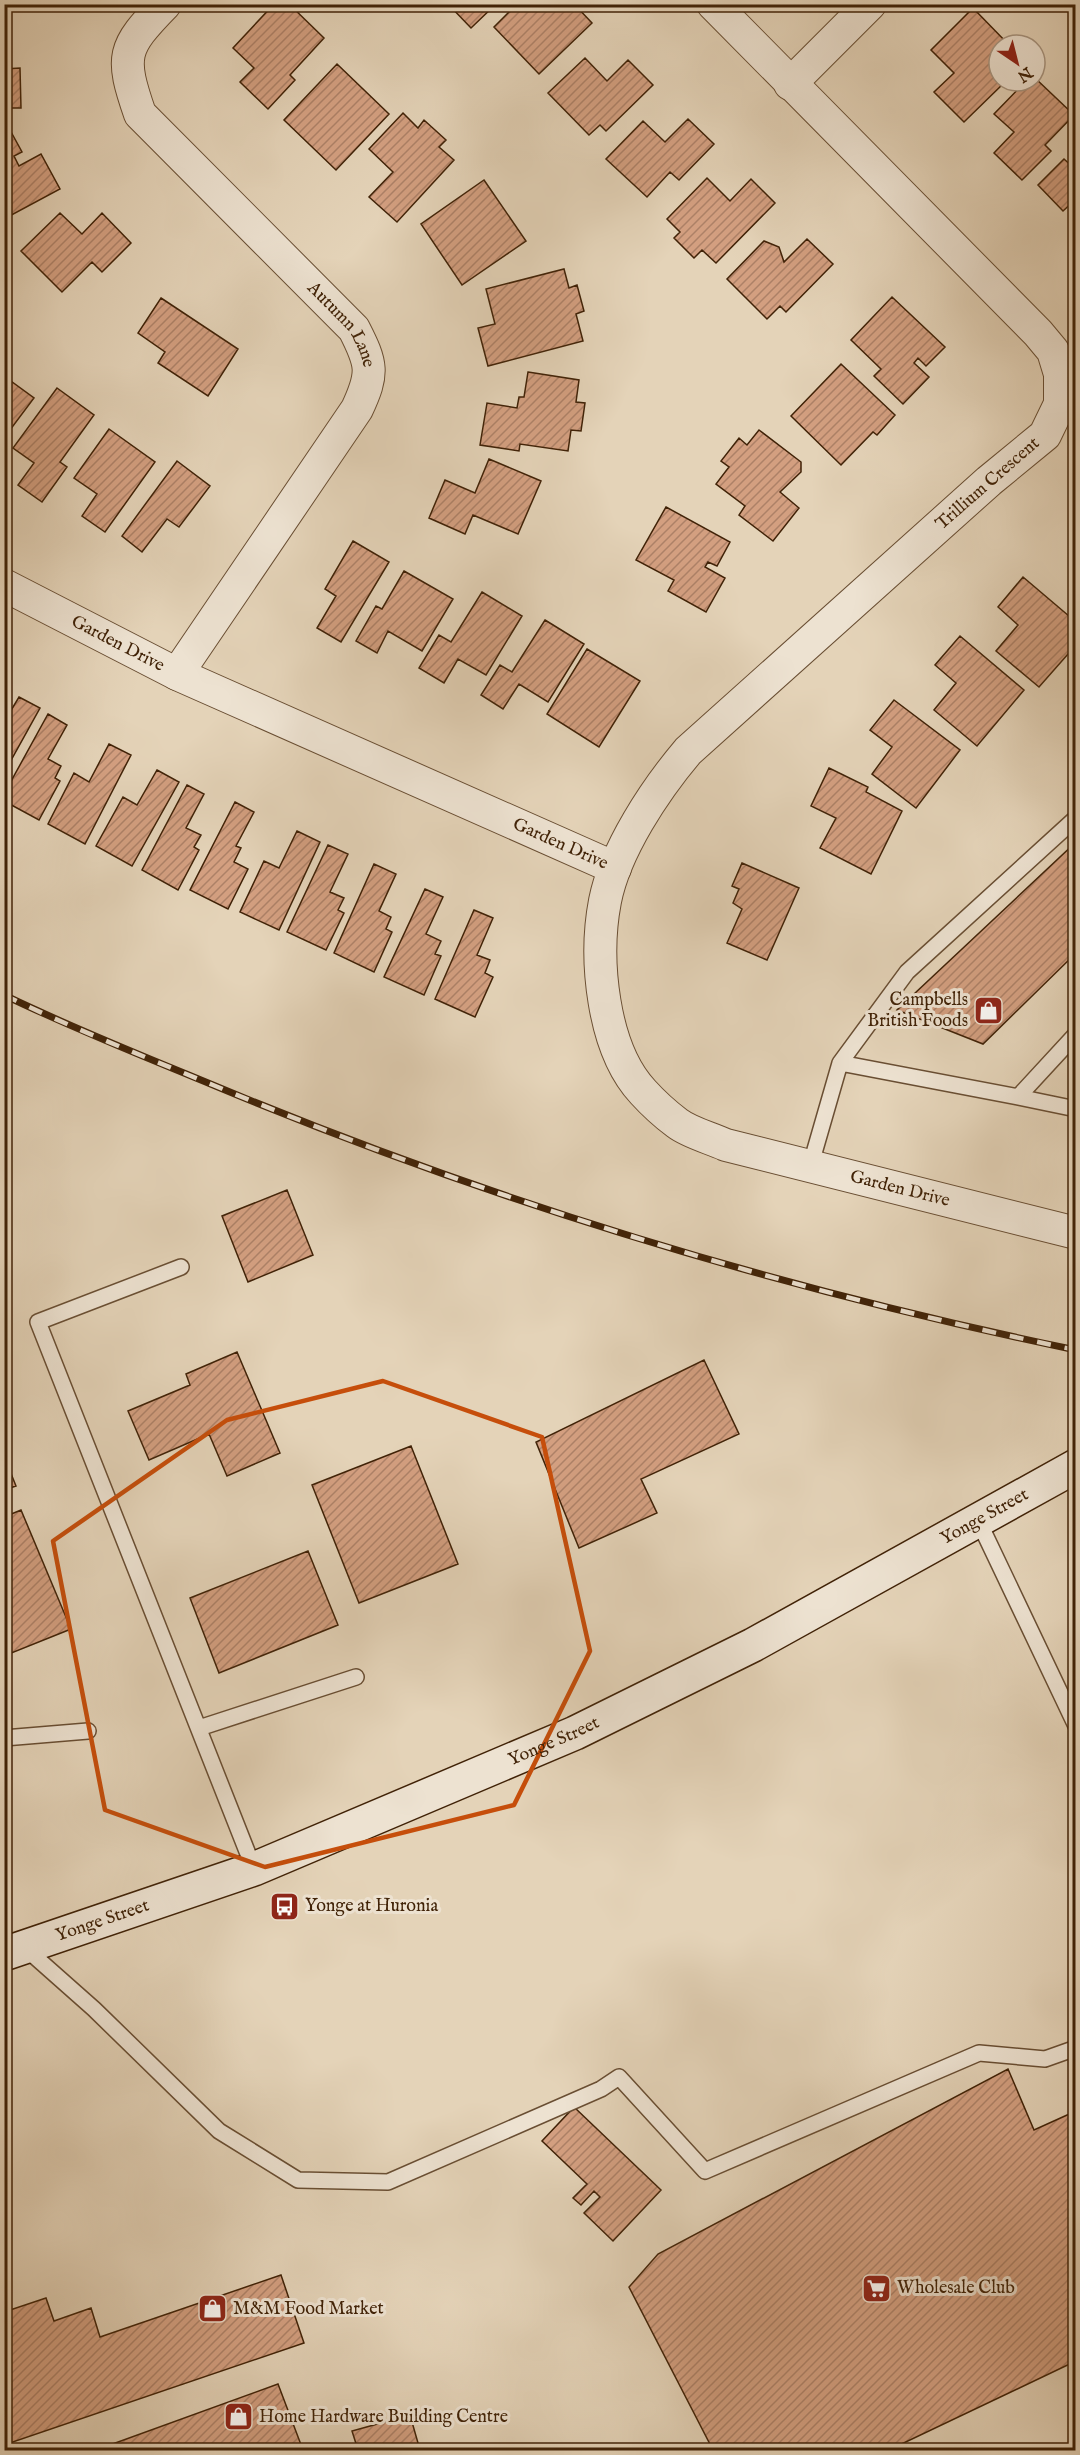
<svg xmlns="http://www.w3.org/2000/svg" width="1080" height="2455" font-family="'IM FELL English',serif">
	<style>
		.building { fill: url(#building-hatch); stroke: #402207; stroke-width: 1.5 }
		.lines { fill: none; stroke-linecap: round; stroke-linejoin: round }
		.lane-casing { stroke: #694e33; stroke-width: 18 }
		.street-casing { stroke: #694e33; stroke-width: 34 }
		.secondary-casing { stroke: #402207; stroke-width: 36 }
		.lane { stroke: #ede2d1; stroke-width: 15 }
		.street { stroke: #ede2d1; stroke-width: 32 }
		.secondary { stroke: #ede2d1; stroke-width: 33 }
		.rail-casing { stroke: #402207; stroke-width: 7 }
		.rail { stroke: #ede2d1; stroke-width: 4.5; stroke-dasharray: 14; stroke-linecap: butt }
		.marked { fill: none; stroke: #c64e0b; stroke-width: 4.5; stroke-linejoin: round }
		.labels { text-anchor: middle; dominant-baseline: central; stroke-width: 6; stroke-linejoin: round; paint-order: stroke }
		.street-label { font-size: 18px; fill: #402207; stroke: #ede2d1 }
		.poi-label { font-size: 18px; fill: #402207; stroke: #ede2d1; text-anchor: start }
	</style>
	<defs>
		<pattern id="building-hatch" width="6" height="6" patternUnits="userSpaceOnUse" patternTransform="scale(1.5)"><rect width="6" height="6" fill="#d39f80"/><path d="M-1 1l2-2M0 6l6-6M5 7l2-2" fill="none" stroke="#ad8167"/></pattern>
	</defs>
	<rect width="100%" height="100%" fill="#e4d3b8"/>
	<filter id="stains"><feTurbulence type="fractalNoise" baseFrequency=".00333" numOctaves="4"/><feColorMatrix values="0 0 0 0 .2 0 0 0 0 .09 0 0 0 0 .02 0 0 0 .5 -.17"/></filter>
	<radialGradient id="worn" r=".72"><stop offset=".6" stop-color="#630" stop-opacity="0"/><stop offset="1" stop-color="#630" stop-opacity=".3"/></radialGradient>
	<!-- building -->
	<path class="building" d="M274 4H289L324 38 290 75 295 80 268 109 240 82 254 68 233 48Z
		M448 4H496L471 28Z
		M517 4H574L592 23 539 74 494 27Z
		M973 8 1009 45H999V81H1006L964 122 934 92 954 73 931 50Z
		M585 58 607 81 628 60 653 85 606 131 600 125 589 135 548 93Z
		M337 64 389 114 336 170 284 120Z
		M20 68 21 108H4V69Z
		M1035 78 1074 115 1045 145 1051 151 1022 180 994 153 1014 132 994 114 1026 81H1035Z
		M403 113 418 128 424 120 446 140 439 147 454 160 397 222 369 197 393 172 369 149Z
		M688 119 714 144 679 180 670 172 647 197 606 159 643 121 665 142Z
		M10 130 22 152 14 156 19 166 41 154 60 189 4 219V133Z
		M1064 159 1076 170V199L1063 211 1038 185Z
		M707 178 730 201 751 179 775 203 716 263 702 250 694 258 674 238 680 232 667 219Z
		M484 180 526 241 462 285 421 224Z
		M60 213 82 234 102 213 131 243 102 272 92 262 62 292 21 251Z
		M807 239 833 264 786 312 780 306 767 319 727 279 764 241 779 247 784 262Z
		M564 269 569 288 577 285 584 311 576 314 583 341 488 366 478 328 495 324 486 289Z
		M892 297 945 347 926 366 918 358 914 363 929 377 903 404 874 376 881 369 851 340Z
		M161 298 238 349 208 396 158 363 165 352 138 333Z
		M841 364 895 415 877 435 873 432 841 465 791 416Z
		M528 372 579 380 576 402 585 403 581 431 571 430 568 451 520 444 519 451 480 445 487 403 517 408 519 397H524Z
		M4 376 34 398 4 438Z
		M57 388 94 415 60 462 67 467 42 502 18 485 34 463 13 448Z
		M109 429 155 462 105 532 82 516 97 494 74 478Z
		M759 430 801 462V472L780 492 799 508 773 541 739 515 745 506 716 484 729 467 721 461 739 438 747 445Z
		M489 459 541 481 518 534 473 515 465 534 429 518 445 480 475 493Z
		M177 461 210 486 179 527 167 519 142 552 122 536Z
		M666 507 730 542 717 566 708 562 705 567 725 578 706 612 668 591 674 580 636 560Z
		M353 541 389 562 341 642 317 628 336 596 325 589Z
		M404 571 453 599 422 651 388 631 377 653 356 641 376 606 382 609Z
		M1023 577 1076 622V645L1039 687 996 651 1018 625 998 607Z
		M482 592 522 616 486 675 458 659 444 683 419 668 439 635 451 642Z
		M545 620 584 644 548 702 519 684 503 709 481 695 500 665 512 672Z
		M960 636 1024 690 977 746 934 710 956 683 935 665Z
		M587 649 640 681 599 747 547 714Z
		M19 697 40 708 4 773V722Z
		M894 700 960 750 916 808 872 774 892 747 870 730Z
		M48 714 67 725 48 759 61 766 55 778 60 781 39 820 4 801V794Z
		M109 744 131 755 85 844 48 824 74 773 89 782Z
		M829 768 868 787 866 792 902 811 871 874 820 848 836 818 811 806Z
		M157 770 179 782 132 866 96 846 123 797 137 805Z
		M187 785 204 794 186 828 201 835 194 847 199 850 178 890 142 870Z
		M235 802 254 812 236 846 241 848 234 862 248 869 228 909 190 890Z
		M297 831 320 842 279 930 240 912 264 861 279 868Z
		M1076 842V953L983 1044 897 1010Z
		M328 845 348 854 330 892 344 898 338 910 344 913 326 950 287 932Z
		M742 863 799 888 767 960 727 943 742 909 733 903 739 889 732 886Z
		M374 864 396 874 379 911 391 917 386 929 392 932 374 972 334 953Z
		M425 889 443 897 426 934 441 941 435 954 441 956 424 995 384 977Z
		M474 910 493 918 477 955 490 960 485 973 493 977 475 1017 435 999Z
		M287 1190 313 1255 248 1282 222 1216Z
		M237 1352 280 1453 227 1476 209 1434 149 1460 128 1411 190 1385 186 1374Z
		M704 1360 739 1434 641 1479 657 1513 579 1548 536 1442Z
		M411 1446 458 1564 359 1603 312 1485Z
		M4 1456 16 1486 4 1490Z
		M21 1510 71 1629 4 1656V1517Z
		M308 1551 338 1625 219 1673 190 1598Z
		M1008 2069 1034 2130 1076 2111V2361L889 2450H713L629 2287 658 2254Z
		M574 2107 661 2190 613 2241 584 2213 600 2197 594 2191 581 2205 573 2198 587 2184 542 2141Z
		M281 2275 304 2343 4 2445V2312L46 2298 54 2321 91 2308 100 2337Z
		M278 2384 303 2450H96Z
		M410 2415 420 2450H358L352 2431Z"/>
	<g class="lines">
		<defs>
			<path id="lane" d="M840 1063 907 972 1076 818
				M1018 1097 1076 1109
				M810 1167 840 1063 1018 1097 1076 1034
				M181 1267 38 1322 254 1869
				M978 1520 1076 1726
				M199 1728 356 1677
				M4 1738 88 1731
				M24 1947 94 2009 219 2131 298 2180 388 2182 601 2089 619 2077 705 2171 979 2053 1045 2059 1076 2048"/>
			<g id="street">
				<path id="s1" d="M165 4C122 48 120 56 140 114L354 329C372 364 374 373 357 409L177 674"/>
				<path id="s2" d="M713 4 1038 333 1053 351 1060 374V404L1045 435 989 481 688 751C655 790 615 850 605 901 594 958 602 1048 643 1092 653 1103 665 1114 677 1123 690 1133 711 1138 726 1145L1076 1233"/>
				<path d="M790 84 870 4"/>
				<path id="s3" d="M4 585 177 674 615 868"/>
			</g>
			<g id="secondary">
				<path id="s4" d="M4 1954 254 1869 575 1733 753 1645 1076 1466"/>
			</g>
		</defs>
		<!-- lane casing -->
		<use href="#lane" class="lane-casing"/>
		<!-- street casing -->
		<use href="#street" class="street-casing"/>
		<!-- secondary casing -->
		<use href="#secondary" class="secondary-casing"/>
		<!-- lane -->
		<use href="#lane" class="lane"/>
		<!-- street -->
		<use href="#street" class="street"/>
		<!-- secondary -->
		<use href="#secondary" class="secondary"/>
		<defs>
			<path id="rail" d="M4 995C72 1028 143 1056 213 1085 491 1201 780 1289 1076 1350"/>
		</defs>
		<!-- rail casing -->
		<use href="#rail" class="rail-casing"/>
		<!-- rail -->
		<use href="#rail" class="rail"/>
	</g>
	<!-- marked area -->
	<path class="marked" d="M383 1381 542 1437 590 1651 514 1805 265 1867 105 1810 53 1541 227 1420Z"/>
	<!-- icons -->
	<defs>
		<symbol id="shop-square" viewBox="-11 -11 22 22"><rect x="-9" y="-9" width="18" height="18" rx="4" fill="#8f2418" stroke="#ede2d1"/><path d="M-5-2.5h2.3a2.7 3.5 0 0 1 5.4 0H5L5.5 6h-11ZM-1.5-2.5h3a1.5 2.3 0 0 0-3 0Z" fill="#fff"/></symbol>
		<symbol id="bus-square" viewBox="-11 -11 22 22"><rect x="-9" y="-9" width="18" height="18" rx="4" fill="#8f2418" stroke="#ede2d1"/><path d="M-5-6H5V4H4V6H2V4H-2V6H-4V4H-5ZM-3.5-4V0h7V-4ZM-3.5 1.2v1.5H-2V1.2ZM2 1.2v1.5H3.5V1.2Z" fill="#fff"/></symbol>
		<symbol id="supermarket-square" viewBox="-11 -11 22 22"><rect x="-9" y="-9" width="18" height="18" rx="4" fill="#8f2418" stroke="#ede2d1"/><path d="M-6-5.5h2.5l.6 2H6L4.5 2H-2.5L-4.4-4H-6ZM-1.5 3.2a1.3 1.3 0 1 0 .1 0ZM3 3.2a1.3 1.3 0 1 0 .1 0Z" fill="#fff"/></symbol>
	</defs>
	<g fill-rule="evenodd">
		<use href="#shop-square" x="972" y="994" width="33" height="33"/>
		<use href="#bus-square" x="268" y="1890" width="33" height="33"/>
		<use href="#supermarket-square" x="860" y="2272" width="33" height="33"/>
		<use href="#shop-square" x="196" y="2292" width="33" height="33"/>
		<use href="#shop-square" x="222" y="2400" width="33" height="33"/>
	</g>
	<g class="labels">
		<!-- street labels -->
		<g class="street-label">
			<text stroke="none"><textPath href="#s1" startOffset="417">Autumn Lane</textPath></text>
			<text transform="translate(988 484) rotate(-41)">Trillium Crescent</text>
			<text stroke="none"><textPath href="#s3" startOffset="128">Garden Drive</textPath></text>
			<text stroke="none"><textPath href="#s3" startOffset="614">Garden Drive</textPath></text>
			<text stroke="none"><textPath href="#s2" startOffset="1704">Garden Drive</textPath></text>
			<text stroke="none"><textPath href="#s4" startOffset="1076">Yonge Street</textPath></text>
			<text stroke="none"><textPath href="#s4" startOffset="590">Yonge Street</textPath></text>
			<text stroke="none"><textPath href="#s4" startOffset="104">Yonge Street</textPath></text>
		</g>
		<!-- poi labels -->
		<g class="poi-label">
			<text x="968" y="1000" text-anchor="end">Campbells<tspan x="968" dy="21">British Foods</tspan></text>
			<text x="305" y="1906">Yonge at Huronia</text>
			<text x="897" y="2288">Wholesale Club</text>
			<text x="233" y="2309">M&amp;M Food Market</text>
			<text x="259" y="2417">Home Hardware Building Centre</text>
		</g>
	</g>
	<!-- margin -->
	<rect width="1080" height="2455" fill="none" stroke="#e4d3b8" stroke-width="24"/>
	<rect x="6" y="6" width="1068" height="2443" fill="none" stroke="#402207" stroke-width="3"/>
	<rect x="12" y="12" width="1056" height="2431" fill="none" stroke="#402207" stroke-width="1.5"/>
	<!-- north arrow -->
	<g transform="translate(1017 63) rotate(145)"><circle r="28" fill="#ede2d1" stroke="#a89580" stroke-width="1.5"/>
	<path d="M0-4.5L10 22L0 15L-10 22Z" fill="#8f2418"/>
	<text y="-9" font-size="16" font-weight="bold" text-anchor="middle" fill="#402207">N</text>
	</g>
	<rect width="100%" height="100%" filter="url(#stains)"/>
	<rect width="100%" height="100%" fill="url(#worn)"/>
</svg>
